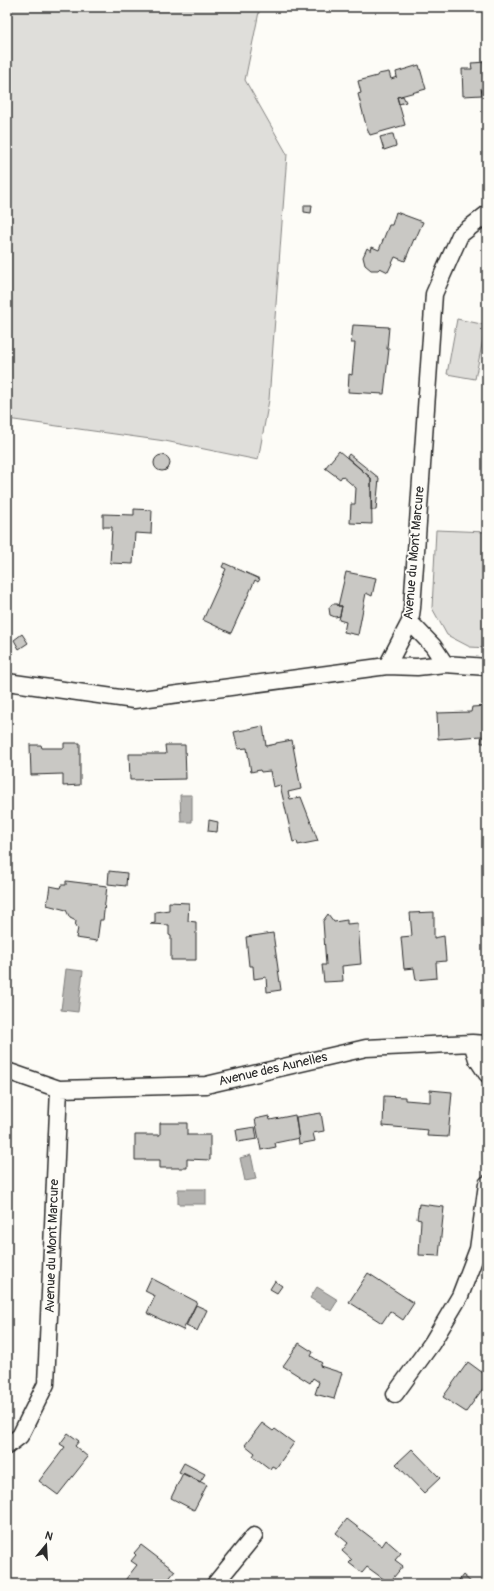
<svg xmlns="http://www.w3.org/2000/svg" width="494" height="1591" font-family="Pangolin,sans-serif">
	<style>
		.green { fill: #dfdeda; stroke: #858482 }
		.water { fill: #b5b4b1; stroke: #7e7d7b }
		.building { fill: #c9c8c4; stroke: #2b2b2b }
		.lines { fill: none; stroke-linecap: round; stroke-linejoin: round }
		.minor-casing { stroke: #2b2b2b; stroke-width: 19 }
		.minor { stroke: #fdfcf7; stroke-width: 16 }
		.labels { text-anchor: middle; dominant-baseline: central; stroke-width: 3.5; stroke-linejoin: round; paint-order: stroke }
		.street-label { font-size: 13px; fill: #2b2b2b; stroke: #fdfcf7 }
	</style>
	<rect width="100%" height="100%" fill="#fdfcf7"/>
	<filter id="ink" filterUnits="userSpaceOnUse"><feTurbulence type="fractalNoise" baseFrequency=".025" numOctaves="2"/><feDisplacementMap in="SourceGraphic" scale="8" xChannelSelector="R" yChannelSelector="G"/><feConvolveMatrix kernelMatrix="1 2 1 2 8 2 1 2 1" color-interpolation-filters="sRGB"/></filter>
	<g filter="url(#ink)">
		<!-- green -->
		<path class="green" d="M7 7H260L245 80 287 154 269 400 258 460 165 441 7 419Z
			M457 319 486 325 475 379 447 374Z
			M436 530 487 532V648L470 647 447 635 432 608Z"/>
		<!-- water -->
		<path class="water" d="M180 795H192V822H181Z
			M66 969 83 971 78 1012 61 1010Z
			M251 1155 256 1179 245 1181 240 1158Z
			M178 1189H206V1204H178Z
			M317 1287 338 1300 331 1311 310 1298Z"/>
		<!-- building -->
		<path class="building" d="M487 62V87L481 88 482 95 463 96 462 69H472L471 63Z
			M419 65 426 89 397 97 405 125 370 135 367 129 358 94 361 93 358 81 377 76 378 74 389 72 391 79 397 77 396 72Z
			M403 96 406 102 399 104 397 97Z
			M391 134H393L396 146 384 150 380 137Z
			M304 205H312L311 213 304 212Z
			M396 212 423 222 415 240 414 239 405 261 395 257 388 272 380 268 378 270H371L365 265 363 257 367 248 371 251 372 247 379 250 389 225H392Z
			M353 325 389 327 387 349H389L384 394 348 392 349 374 352 375 355 343H351Z
			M339 451 371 478 372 524 350 523 351 504H355L356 488 342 476 340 479 325 468Z
			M349 454 379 478 376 510H371V478L347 457Z
			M154 463a8 8 0 1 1 16 0a8 8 0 1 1-16 0Z
			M134 509 152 510 151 534 135 533 133 564 110 563 112 527H103V514L134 515Z
			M224 563 260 579 258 582 255 580 231 633 203 620 226 569 222 567Z
			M346 572 376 578 372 596 366 593 358 635 344 632 346 622 339 620 342 606H338Z
			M332 604H337L338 606H342L340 616 335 617 330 615 329 608Z
			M22 634 28 643 19 649 14 640Z
			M487 706V743H481L482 736 438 739 437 713 471 712 472 707Z
			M263 726 266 746 276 744V743L292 740 301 789 288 792 290 799 301 797 318 841 298 845 297 841 293 842 280 785 273 787 270 771 261 772 260 770 251 772 247 748 238 749 234 732Z
			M64 743H80V785L63 786V774L31 775 30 745H41L42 748H64Z
			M165 745H185L186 779 130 780 129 754H166Z
			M209 820 218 822 217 832 208 831Z
			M109 871 127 873 126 886 108 884Z
			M66 881 107 886 103 920H100L97 941 76 938 78 928 75 927 76 921 70 918 66 910 47 905 50 886 60 888 61 885H66Z
			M169 902 189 903 188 921 196 922V960H171V936L169 935V925L150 924 155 923V912L169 910Z
			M434 912V938L444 936 446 961 436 962 437 978 416 980 414 968 404 969 401 937 412 936 410 913Z
			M328 914 334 922 347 920V924L358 923 361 964 342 966 343 981 324 982 322 965H326L323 921Z
			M273 933 281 990 267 992 266 977 254 979 253 966H249L246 937Z
			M430 1090 452 1092 448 1137 427 1136 428 1130 383 1126 384 1096 405 1097V1100L430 1102Z
			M321 1113 324 1131 313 1133 315 1141 299 1144 296 1117Z
			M295 1115 299 1138 275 1143 276 1147 261 1150 255 1119 269 1116 270 1120Z
			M160 1123H187V1135H210V1160L187 1159V1168H160V1160H135V1135H160Z
			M255 1127 257 1139 238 1142 236 1130Z
			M419 1204 444 1207 439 1256 419 1255 421 1220 417 1219Z
			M368 1273 414 1303 403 1320 390 1311 382 1323 349 1302Z
			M151 1278 197 1302 183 1330 147 1313 155 1296 145 1291Z
			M275 1281 282 1286 277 1293 270 1289Z
			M196 1305 207 1310 197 1331 186 1326Z
			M299 1343 313 1352 311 1356 322 1363 320 1366 342 1373 334 1399 315 1394 319 1382 313 1378 310 1383 283 1366Z
			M468 1362 487 1376V1383L466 1412 443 1397Z
			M262 1423 273 1431 275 1429 294 1443 276 1468 272 1466 270 1469 253 1456 255 1453 245 1445Z
			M68 1433 79 1441 75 1446 88 1457 58 1495 39 1481 65 1447 60 1444Z
			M412 1449 440 1478 424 1493 396 1464Z
			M184 1463 205 1474 200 1482 179 1472Z
			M183 1473 207 1485 194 1510 171 1498Z
			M347 1519 382 1546 386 1540 401 1553 395 1560 403 1566 389 1583 367 1567 362 1573 349 1563 352 1560 342 1551 348 1543 336 1533Z
			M141 1545 175 1571 167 1581 165 1579 163 1584H122L137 1565 131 1561 136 1555 134 1553Z
			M463 1575 473 1584H456Z"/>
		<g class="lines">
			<defs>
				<path id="minor" d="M445 664 487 667
					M387 666 410 622 412 608 434 294 460 235 487 214
					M7 682 134 700 387 666 417 667 445 664 433 646 410 622
					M472 1043 477 1059 487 1074
					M7 1071 59 1089 206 1085 366 1048 472 1043 487 1044
					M395 1394 432 1343 460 1296 478 1249 487 1184
					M7 1446 20 1436 46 1384 59 1089
					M215 1584 254 1536"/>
			</defs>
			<!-- minor casing -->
			<use href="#minor" class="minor-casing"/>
			<!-- minor -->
			<use href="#minor" class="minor"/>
		</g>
	</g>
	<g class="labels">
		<!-- street labels -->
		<g class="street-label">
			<text transform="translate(414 553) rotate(-85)">Avenue du Mont Marcure</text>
			<text transform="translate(273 1069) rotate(-13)">Avenue des Aunelles</text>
			<text transform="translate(52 1246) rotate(-88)">Avenue du Mont Marcure</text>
		</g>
	</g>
	<!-- margin -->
	<rect width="494" height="1591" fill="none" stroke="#fdfcf7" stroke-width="24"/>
	<rect x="12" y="12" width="470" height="1567" fill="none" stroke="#2b2b2b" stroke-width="1.5" filter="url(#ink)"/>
	<!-- north arrow -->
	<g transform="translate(46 1545) rotate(18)" stroke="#fdfcf7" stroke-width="3" paint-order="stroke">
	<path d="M0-3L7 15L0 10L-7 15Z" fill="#2b2b2b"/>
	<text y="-6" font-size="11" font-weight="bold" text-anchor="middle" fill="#2b2b2b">N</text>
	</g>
</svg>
